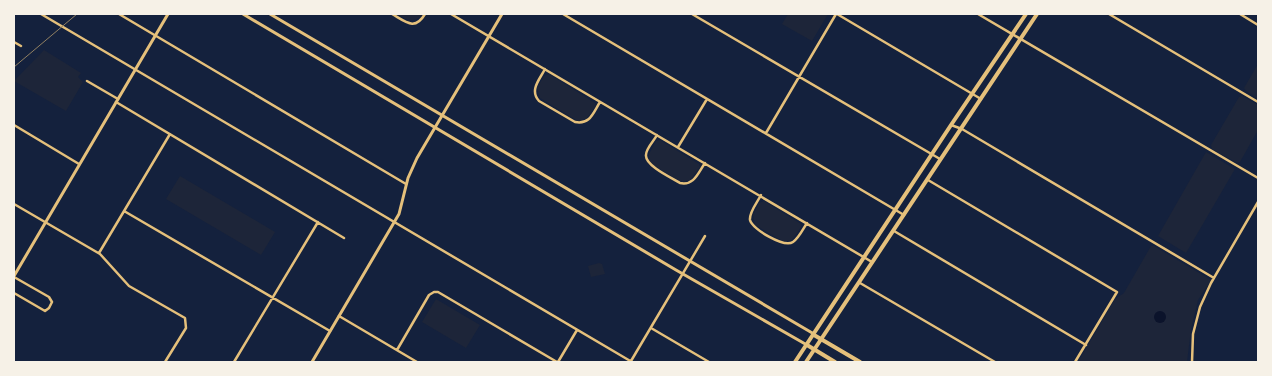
<svg xmlns="http://www.w3.org/2000/svg" width="1272" height="376" font-family="'Roboto Condensed',sans-serif">
	<style>
		.green { fill: #1d2539 }
		.water { fill: #0b132b }
		.lines { fill: none; stroke-linecap: round; stroke-linejoin: round }
		.minor { stroke: #e5c07b; stroke-width: 2.5 }
		.tertiary { stroke: #e5c07b; stroke-width: 3 }
		.secondary { stroke: #e5c07b; stroke-width: 3 }
		.primary { stroke: #e5c07b; stroke-width: 4 }
		.rail { stroke: #918062; stroke-width: 1 }
	</style>
	<rect width="100%" height="100%" fill="#14213d"/>
	<!-- green -->
	<path class="green" d="M397 14H422C414 25 406 19 397 14Z
		M788 14H828L812 41 782 24Z
		M44 50 81 73 78 77 83 82 66 111 14 81Z
		M1258 64V99L1246 91 1244 88Z
		M549 74 595 103 596 106 586 119 579 121 576 120 540 98 537 88 544 76Z
		M1242 96 1258 105V130L1240 162 1237 163 1212 149 1211 145 1239 97Z
		M660 140 699 164 700 167 690 180 683 182 680 181 654 166 649 161V154L656 141Z
		M1206 152 1235 169 1186 253 1158 236Z
		M180 176 275 232 261 255 166 199Z
		M764 201 801 224V227L792 240 784 242 755 225 753 215 759 203Z
		M1151 246H1154L1211 280 1198 300 1191 329 1187 362H1078L1115 299 1124 293Z
		M599 263 602 264 605 274 591 277 588 266Z
		M436 299 480 325 466 348 422 322Z"/>
	<!-- water -->
	<path class="water" d="M1154 317a6 6 0 1 1 12 0a6 6 0 1 1-12 0Z"/>
	<g class="lines">
		<!-- minor -->
		<path class="minor" d="M41 14 632 362
			M119 14 406 184
			M392 14C406 22 415 31 425 14
			M451 14 872 262
			M563 14 904 215
			M692 14 940 159
			M837 14 981 99
			M978 14 1258 178
			M1109 14 1258 102
			M1240 14 1258 25
			M14 42 21 46
			M545 69C540 79 529 90 539 101L575 122C590 125 593 113 600 102
			M87 81 118 99
			M116 102 344 238
			M14 125 79 164
			M951 125 962 129 1214 278
			M766 133 836 14
			M657 135C654 141 645 149 646 156 646 166 672 178 680 183 694 186 698 173 705 163
			M678 147 707 99
			M928 180 1117 292 1075 362
			M761 195C757 203 749 212 750 220 752 229 784 248 793 242 799 238 803 229 807 223
			M14 204 100 254 129 286 185 318 186 328 165 362
			M124 211 330 331
			M894 231 1086 345
			M99 253 170 134
			M14 277 49 297 52 302 49 308 45 311 14 293
			M860 283 995 362
			M339 316 417 362
			M651 328 709 362
			M397 350 429 295 434 292H438L557 362
			M631 361 705 236
			M234 362 318 222
			M558 362 577 330
			M1192 362 1193 334 1200 307 1211 283 1258 202"/>
		<!-- tertiary -->
		<path class="tertiary" d="M14 276 168 14
			M312 362 399 214 408 178 417 158 502 14"/>
		<!-- secondary -->
		<path class="secondary" d="M243 14 676 270 807 345
			M270 14 814 334"/>
		<!-- primary -->
		<path class="primary" d="M814 335 860 362
			M807 345 835 362
			M795 362 951 125 1026 14
			M806 362 1037 14"/>
		<!-- rail -->
		<path class="rail" d="M14 67 77 14"/>
	</g>
	<!-- border -->
	<rect width="1272" height="376" fill="none" stroke="#f6f1e7" stroke-width="30"/>
</svg>
